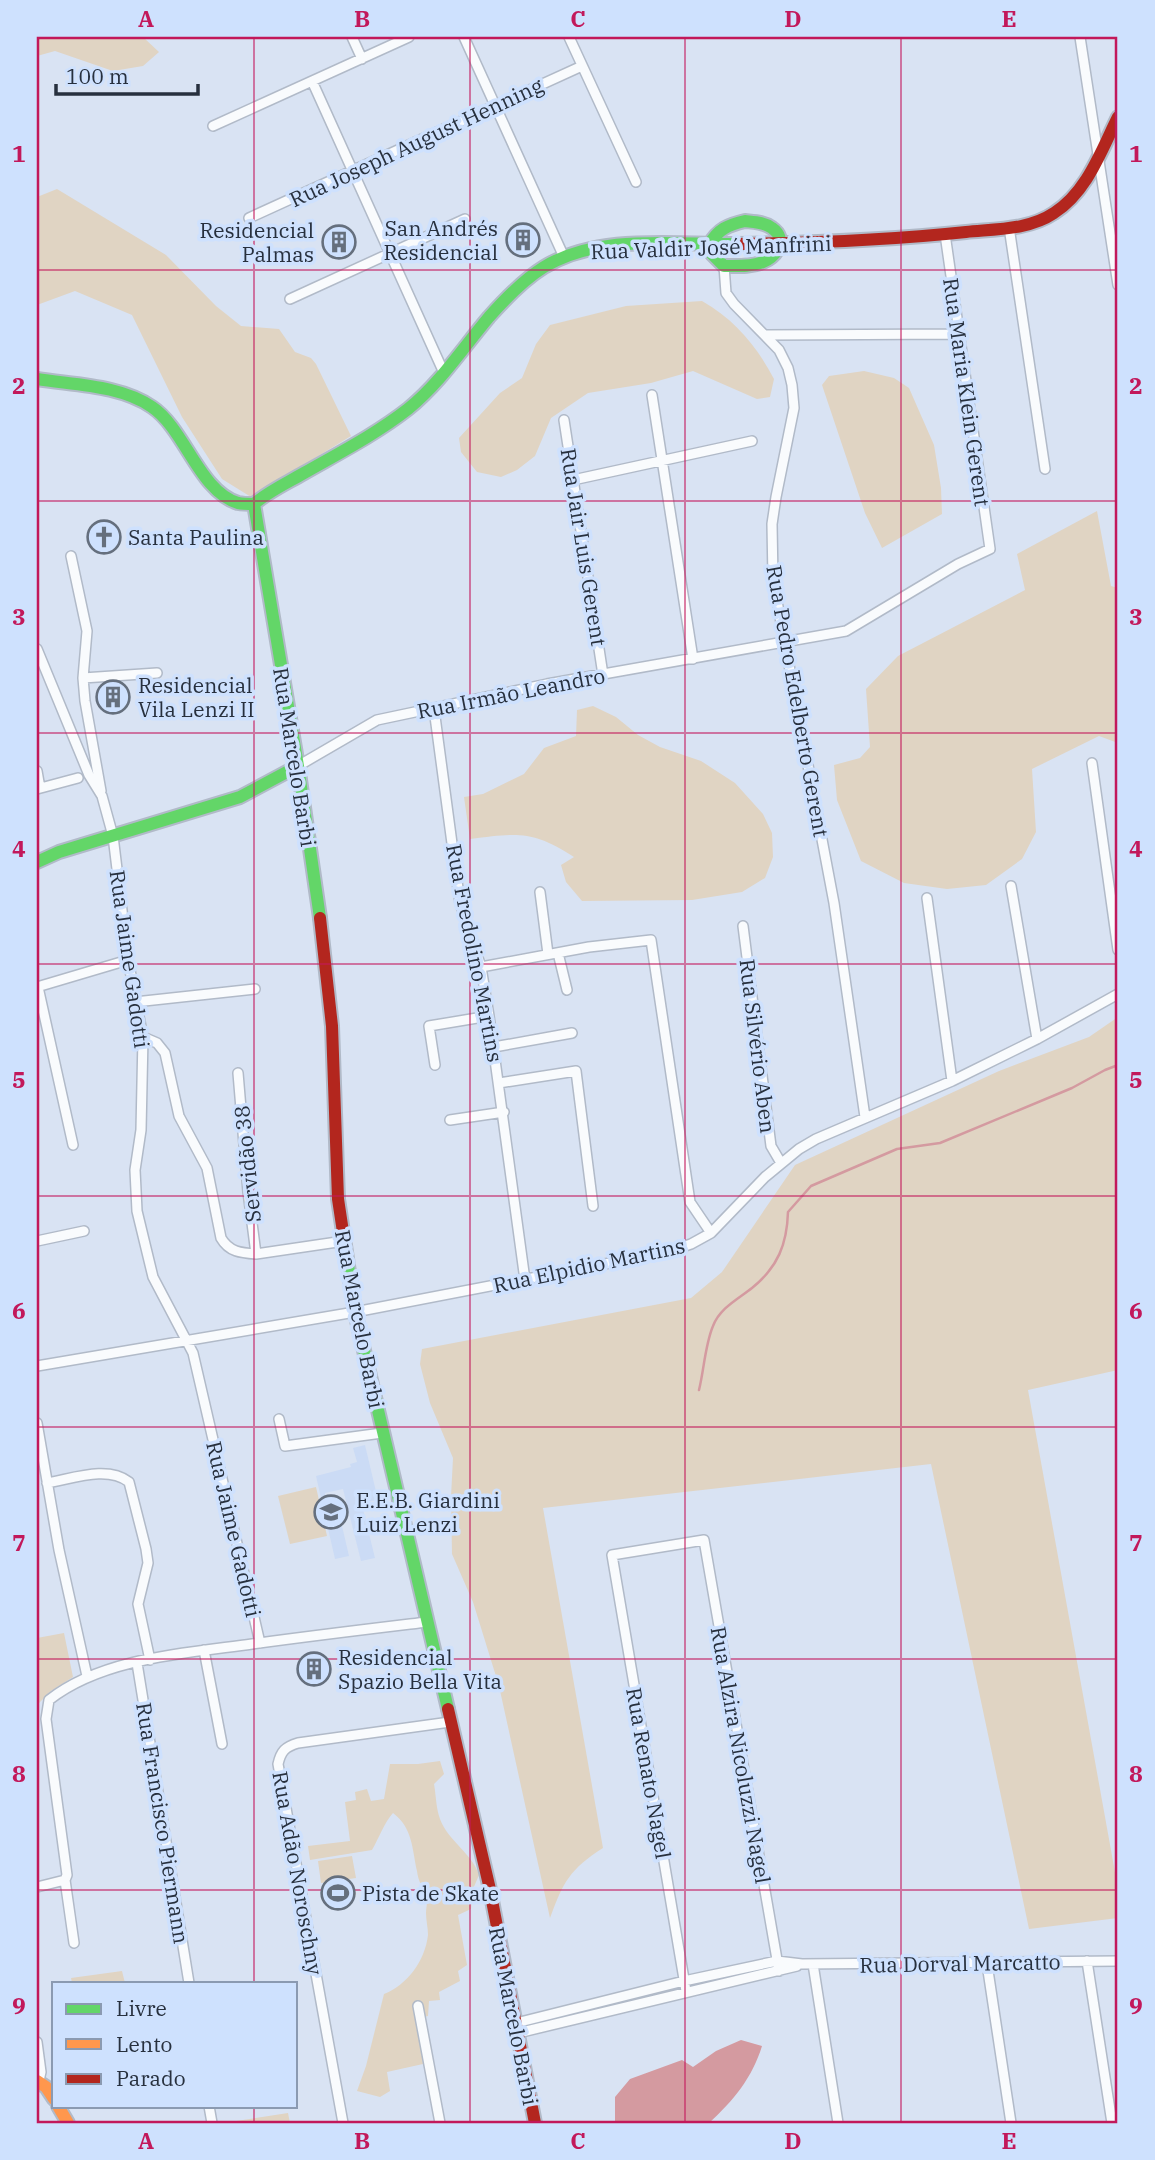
<svg xmlns="http://www.w3.org/2000/svg" width="1155" height="2160" font-family="'IBM Plex Serif',serif">
	<style>
		.built { fill: #cbdbf5 }
		.green { fill: #e0d4c3 }
		.water { fill: #d49aa0 }
		.lines { fill: none; stroke-linecap: round; stroke-linejoin: round }
		.stream { stroke: #d49aa0; stroke-width: 2.5 }
		.street-casing { stroke: #b1bac8; stroke-width: 12 }
		.fast-casing { stroke: #b1bac8; stroke-width: 16 }
		.slow-casing { stroke: #b1bac8; stroke-width: 16 }
		.jam-casing { stroke: #b1bac8; stroke-width: 16 }
		.street { stroke: #f9fbfd; stroke-width: 9 }
		.fast { stroke: #63d668; stroke-width: 12 }
		.slow { stroke: #ff974d; stroke-width: 12 }
		.jam { stroke: #b3261e; stroke-width: 12 }
		.grid { fill: none; stroke: #c2185b; stroke-width: 2; stroke-opacity: 0.55 }
		.labels { text-anchor: middle; dominant-baseline: central; stroke-width: 7; stroke-linejoin: round; paint-order: stroke }
		.street-label { font-size: 21px; fill: #27303e; stroke: #cee1fe }
		.poi-label { font-size: 21px; fill: #27303e; stroke: #cee1fe; text-anchor: start }
		.neatline { fill: none; stroke: #c2185b; stroke-width: 2.5 }
		.grid-label { font-size: 23px; text-anchor: middle; font-weight: bold; fill: #c2185b }
	</style>
	<rect width="100%" height="100%" fill="#d9e3f3"/>
	<!-- built -->
	<path class="built" d="M365 1445 378 1500 367 1502 364 1491 359 1493 375 1558 361 1561 343 1489 325 1493 326 1498 335 1496 349 1556 335 1559 316 1476 351 1467 350 1464 357 1462 353 1448Z"/>
	<!-- green -->
	<path class="green" d="M37 37H143L159 52 143 66 113 71 55 51 37 56Z
		M57 189 166 255 216 306 241 326 279 329 295 352 311 358 316 364 351 436 251 497 222 479 182 417 132 315 75 291 37 305V197Z
		M702 301C735 320 756 345 774 379L770 397 757 399 693 371 651 383 588 393 551 418 535 456 517 470 501 477 477 472 461 452 459 438 500 393 522 378 536 344 550 325 626 306Z
		M864 371 894 378 909 388 934 445 941 488 942 514 882 548 865 513 822 385 829 376Z
		M1097 511 1111 586 1118 588V743L1099 736 1032 769 1036 832 1022 859 986 885 947 889 904 883 861 861 837 800 834 765 860 758 870 747 866 689 898 656 1025 590 1017 554Z
		M593 706 616 717 638 735 660 747 701 761 735 783 763 814 772 833 773 857 765 878 742 892 692 900 582 901 566 882 561 865 574 857C533 830 517 833 470 839L464 797 483 794 524 774 544 748 576 736 577 710Z
		M1118 1017V1370L1028 1390 1118 1889V1918L1029 1929 931 1464 543 1508 603 1848C570 1869 563 1882 550 1918L499 1686 473 1602 452 1554 451 1497 453 1458 430 1403 420 1364 422 1349 691 1298 722 1272 795 1165 999 1071 1089 1037Z
		M316 1487 327 1536 290 1544 278 1496Z
		M64 1633 73 1677 51 1691 39 1703V1735H37V1638Z
		M440 1761 444 1774 434 1784C436 1795 436 1808 440 1819 448 1841 472 1853 479 1875L473 1889 471 1909 458 1915 467 1965 458 1971 460 1981 439 1992 440 2000 429 2001 428 2016 417 2019 423 2064 387 2072 390 2091 380 2097 357 2091 366 2066 384 1994C407 1985 425 1961 428 1935 428 1928 426 1920 426 1913 426 1908 428 1902 426 1897 423 1888 418 1881 417 1871 412 1849 413 1828 393 1813 384 1823 379 1838 372 1850L310 1860 308 1846 350 1841 345 1802 356 1800 355 1792 367 1789 371 1801 384 1799 390 1764H418Z
		M352 1856 356 1878 321 1883 318 1861Z
		M354 1885 356 1895 322 1901 321 1890Z
		M122 1971 125 1983H72L71 1978Z
		M288 2113 290 2123H223Z"/>
	<!-- water -->
	<path class="water" d="M741 2040 762 2046C752 2078 734 2100 709 2123H615V2097L630 2079 682 2060 693 2067 716 2051Z"/>
	<g class="lines">
		<!-- stream -->
		<path class="stream" d="M699 1390C704 1370 705 1345 713 1326 720 1308 738 1299 752 1288 778 1267 787 1244 788 1212L811 1186 897 1149 940 1143 1072 1088 1105 1070 1118 1065"/>
		<defs>
			<path id="street" d="M352 37 362 59
				M464 37 564 257
				M569 37 636 182
				M1080 37 1118 285
				M312 81 444 373
				M213 126 409 37
				M249 218 582 66
				M1009 227 1045 469
				M724 266 726 293 734 304 779 350 788 368 792 385 794 408 776 497 772 524 773 580 834 903 865 1117
				M290 299 465 219
				M767 335 959 334
				M652 395 693 659
				M564 420 603 675
				M573 480 752 441
				M71 556 87 631 83 678 85 701 101 791
				M37 649 89 775 102 796 113 836 128 960 143 1037 141 1130 135 1170 137 1211 153 1277 193 1353 260 1643
				M83 678 157 673
				M434 709 460 903 481 967 489 1016 525 1280
				M1092 763 1118 950
				M298 766 377 720 547 684 846 631 958 564 990 549 945 234
				M37 771 40 788
				M37 789 78 778
				M1011 886 1037 1039
				M540 892 548 954
				M927 898 952 1081
				M743 926 771 1146 781 1163
				M558 953 567 990
				M481 967 589 947 651 940 690 1202 711 1233
				M37 987 128 960
				M38 987 73 1145
				M135 1002 255 989
				M143 1037 157 1043 165 1053 179 1116 207 1168 221 1238C229 1252 241 1253 256 1254L344 1241
				M494 1047 572 1033
				M435 1065 429 1026 489 1016
				M238 1073 248 1192 256 1254
				M499 1083 576 1071 593 1206
				M450 1120 504 1112
				M37 1241 84 1231
				M37 1366 355 1312 667 1252 691 1244 711 1233 765 1177 799 1149 816 1139 952 1081 1037 1039 1118 994
				M279 1419 285 1446 382 1433
				M37 1423 59 1550 87 1676
				M47 1483C72 1479 107 1465 129 1482L146 1549 148 1563 138 1604 150 1660
				M204 1650 222 1744
				M137 1663 189 1983
				M65 1880 74 1943
				M37 1887 65 1880 67 1875 46 1719 49 1700C102 1658 186 1653 252 1644 310 1636 369 1629 427 1622
				M1087 1961 1112 2123
				M813 1964 838 2123
				M987 1964 1011 2123
				M686 1991 612 1555 704 1540 779 1971
				M418 2006 440 2123
				M516 2023 684 1981 777 1961 802 1964 1118 1961
				M518 2033 797 1966
				M37 2042 41 2072 38 2085
				M209 2106 212 2123
				M343 2123 278 1764C281 1751 285 1747 298 1743L450 1722"/>
			<path id="fast" d="M745 221C754 222 764 222 772 228 788 239 777 256 763 262 751 267 737 266 724 266L712 254 709 245C718 229 728 225 745 221Z
				M37 379C74 385 120 385 152 407 185 429 199 491 238 503 243 504 249 504 254 504
				M254 504 298 766 320 918
				M254 504C269 491 287 483 304 473 339 453 376 434 408 409 440 383 463 348 489 317 505 299 523 280 544 267 600 233 676 245 738 244
				M37 862 59 852 240 797 298 766
				M343 1232 355 1312 448 1709"/>
			<path id="slow" d="M37 2081 46 2087 54 2099
				M58 2106 68 2123"/>
			<path id="jam" d="M738 244C814 243 890 240 966 232 995 229 1029 230 1054 213 1087 192 1101 151 1118 117
				M320 918 332 1026 338 1199 343 1232
				M448 1709 489 1885 535 2123"/>
		</defs>
		<!-- street casing -->
		<use href="#street" class="street-casing"/>
		<!-- fast casing -->
		<use href="#fast" class="fast-casing"/>
		<!-- slow casing -->
		<use href="#slow" class="slow-casing"/>
		<!-- jam casing -->
		<use href="#jam" class="jam-casing"/>
		<!-- street -->
		<use href="#street" class="street"/>
		<!-- fast -->
		<use href="#fast" class="fast"/>
		<!-- slow -->
		<use href="#slow" class="slow"/>
		<!-- jam -->
		<use href="#jam" class="jam"/>
	</g>
	<!-- grid -->
	<path class="grid" d="M254 37V1983M470 37V2123M685 37V2123M901 37V2123M37 270H1118M37 501H1118M37 733H1118M37 964H1118M37 1196H1118M37 1427H1118M37 1659H1118M37 1890H1118M254 2106V2123"/>
	<!-- icons -->
	<defs>
		<symbol id="building-ring" viewBox="-11 -11 22 22"><circle r="9.5" fill="#cee1fe" stroke="#656f7d" stroke-width="1.5"/><path d="M-4-6H4V6H1V3H-1V6H-4ZM-2.5-4.3h1.7v1.8h-1.7ZM.8-4.3h1.7v1.8H.8ZM-2.5-1h1.7V.8h-1.7ZM.8-1h1.7V.8H.8Z" fill="#656f7d"/></symbol>
		<symbol id="church-ring" viewBox="-11 -11 22 22"><circle r="9.5" fill="#cee1fe" stroke="#656f7d" stroke-width="1.5"/><path d="M-1.2-6h2.4v3.5h3.3v2.4h-3.3V6h-2.4V-.1h-3.3v-2.4h3.3Z" fill="#656f7d"/></symbol>
		<symbol id="school-ring" viewBox="-11 -11 22 22"><circle r="9.5" fill="#cee1fe" stroke="#656f7d" stroke-width="1.5"/><path d="M0-5L7-2L0 1L-7-2ZM-4 1L0 2.5L4 1V4Q0 6-4 4Z" fill="#656f7d"/></symbol>
		<symbol id="stadium-ring" viewBox="-11 -11 22 22"><circle r="9.5" fill="#cee1fe" stroke="#656f7d" stroke-width="1.5"/><path d="M0-5a6.5 5 0 1 0 0 10a6.5 5 0 1 0 0-10ZM-3.5-1.8h7v3.6h-7Z" fill="#656f7d"/></symbol>
	</defs>
	<g fill-rule="evenodd">
		<use href="#building-ring" x="504" y="221" width="38" height="38"/>
		<use href="#building-ring" x="320" y="223" width="38" height="38"/>
		<use href="#church-ring" x="85" y="518" width="38" height="38"/>
		<use href="#building-ring" x="94" y="678" width="38" height="38"/>
		<use href="#school-ring" x="312" y="1493" width="38" height="38"/>
		<use href="#building-ring" x="295" y="1650" width="38" height="38"/>
		<use href="#stadium-ring" x="319" y="1874" width="38" height="38"/>
	</g>
	<g class="labels">
		<!-- street labels -->
		<g class="street-label">
			<text transform="translate(416 142) rotate(-25)">Rua Joseph August Henning</text>
			<text transform="translate(711 247) rotate(-2)">Rua Valdir José Manfrini</text>
			<text transform="translate(967 392) rotate(82)">Rua Maria Klein Gerent</text>
			<text transform="translate(584 547) rotate(81)">Rua Jair Luis Gerent</text>
			<text transform="translate(511 693) rotate(-11)">Rua Irmão Leandro</text>
			<text transform="translate(798 701) rotate(80)">Rua Pedro Edelberto Gerent</text>
			<text transform="translate(295 757) rotate(81)">Rua Marcelo Barbi</text>
			<text transform="translate(475 953) rotate(79)">Rua Fredolino Martins</text>
			<text transform="translate(130 959) rotate(82)">Rua Jaime Gadotti</text>
			<text transform="translate(758 1046) rotate(83)">Rua Silvério Aben</text>
			<text transform="translate(247 1164) rotate(-96)">Servidão 38</text>
			<text transform="translate(589 1265) rotate(-12)">Rua Elpidio Martins</text>
			<text transform="translate(360 1319) rotate(79)">Rua Marcelo Barbi</text>
			<text transform="translate(234 1529) rotate(77)">Rua Jaime Gadotti</text>
			<text transform="translate(741 1755) rotate(80)">Rua Alzira Nicoluzzi Nagel</text>
			<text transform="translate(649 1773) rotate(80)">Rua Renato Nagel</text>
			<text transform="translate(163 1823) rotate(81)">Rua Francisco Piermann</text>
			<text transform="translate(298 1873) rotate(80)">Rua Adão Noroschny</text>
			<text transform="translate(960 1963) rotate(-1)">Rua Dorval Marcatto</text>
			<text transform="translate(514 2016) rotate(79)">Rua Marcelo Barbi</text>
		</g>
		<!-- poi labels -->
		<g class="poi-label">
			<text x="498" y="228" text-anchor="end">San Andrés<tspan x="498" dy="24">Residencial</tspan></text>
			<text x="314" y="230" text-anchor="end">Residencial<tspan x="314" dy="24">Palmas</tspan></text>
			<text x="128" y="537">Santa Paulina</text>
			<text x="138" y="685">Residencial<tspan x="138" dy="24">Vila Lenzi II</tspan></text>
			<text x="356" y="1500">E.E.B. Giardini<tspan x="356" dy="24">Luiz Lenzi</tspan></text>
			<text x="338" y="1657">Residencial<tspan x="338" dy="24">Spazio Bella Vita</tspan></text>
			<text x="362" y="1893">Pista de Skate</text>
		</g>
	</g>
	<!-- border -->
	<rect width="1155" height="2160" fill="none" stroke="#cee1fe" stroke-width="77"/>
	<!-- legend -->
	<rect x="52" y="1982" width="245" height="126" fill="#cee1fe" stroke="#8b9ab1" stroke-width="2"/>
	<rect x="66" y="2004" width="35" height="10" fill="#63d668" stroke="#8b9ab1" stroke-width="2"/>
	<text x="116" y="2016" font-size="21" fill="#27303e">Livre</text>
	<rect x="66" y="2039" width="35" height="10" fill="#ff974d" stroke="#8b9ab1" stroke-width="2"/>
	<text x="116" y="2052" font-size="21" fill="#27303e">Lento</text>
	<rect x="66" y="2074" width="35" height="10" fill="#b3261e" stroke="#8b9ab1" stroke-width="2"/>
	<text x="116" y="2086" font-size="21" fill="#27303e">Parado</text>
	<!-- scale -->
	<path d="M56 84v10h142v-10" fill="none" stroke="#27303e" stroke-width="3.5"/>
	<text x="66" y="84" font-size="21" fill="#27303e" stroke="#cee1fe" stroke-width="5" paint-order="stroke">100 m</text>
	<rect x="38" y="38" width="1078" height="2084" class="neatline"/>
	<g class="grid-label">
		<text x="146" y="27">A</text>
		<text x="362" y="27">B</text>
		<text x="578" y="27">C</text>
		<text x="793" y="27">D</text>
		<text x="1009" y="27">E</text>
		<text x="19" y="162">1</text>
		<text x="1136" y="162">1</text>
		<text x="19" y="394">2</text>
		<text x="1136" y="394">2</text>
		<text x="19" y="625">3</text>
		<text x="1136" y="625">3</text>
		<text x="19" y="857">4</text>
		<text x="1136" y="857">4</text>
		<text x="19" y="1088">5</text>
		<text x="1136" y="1088">5</text>
		<text x="19" y="1319">6</text>
		<text x="1136" y="1319">6</text>
		<text x="19" y="1551">7</text>
		<text x="1136" y="1551">7</text>
		<text x="19" y="1782">8</text>
		<text x="1136" y="1782">8</text>
		<text x="19" y="2014">9</text>
		<text x="1136" y="2014">9</text>
		<text x="146" y="2149">A</text>
		<text x="362" y="2149">B</text>
		<text x="578" y="2149">C</text>
		<text x="793" y="2149">D</text>
		<text x="1009" y="2149">E</text>
	</g>
</svg>
